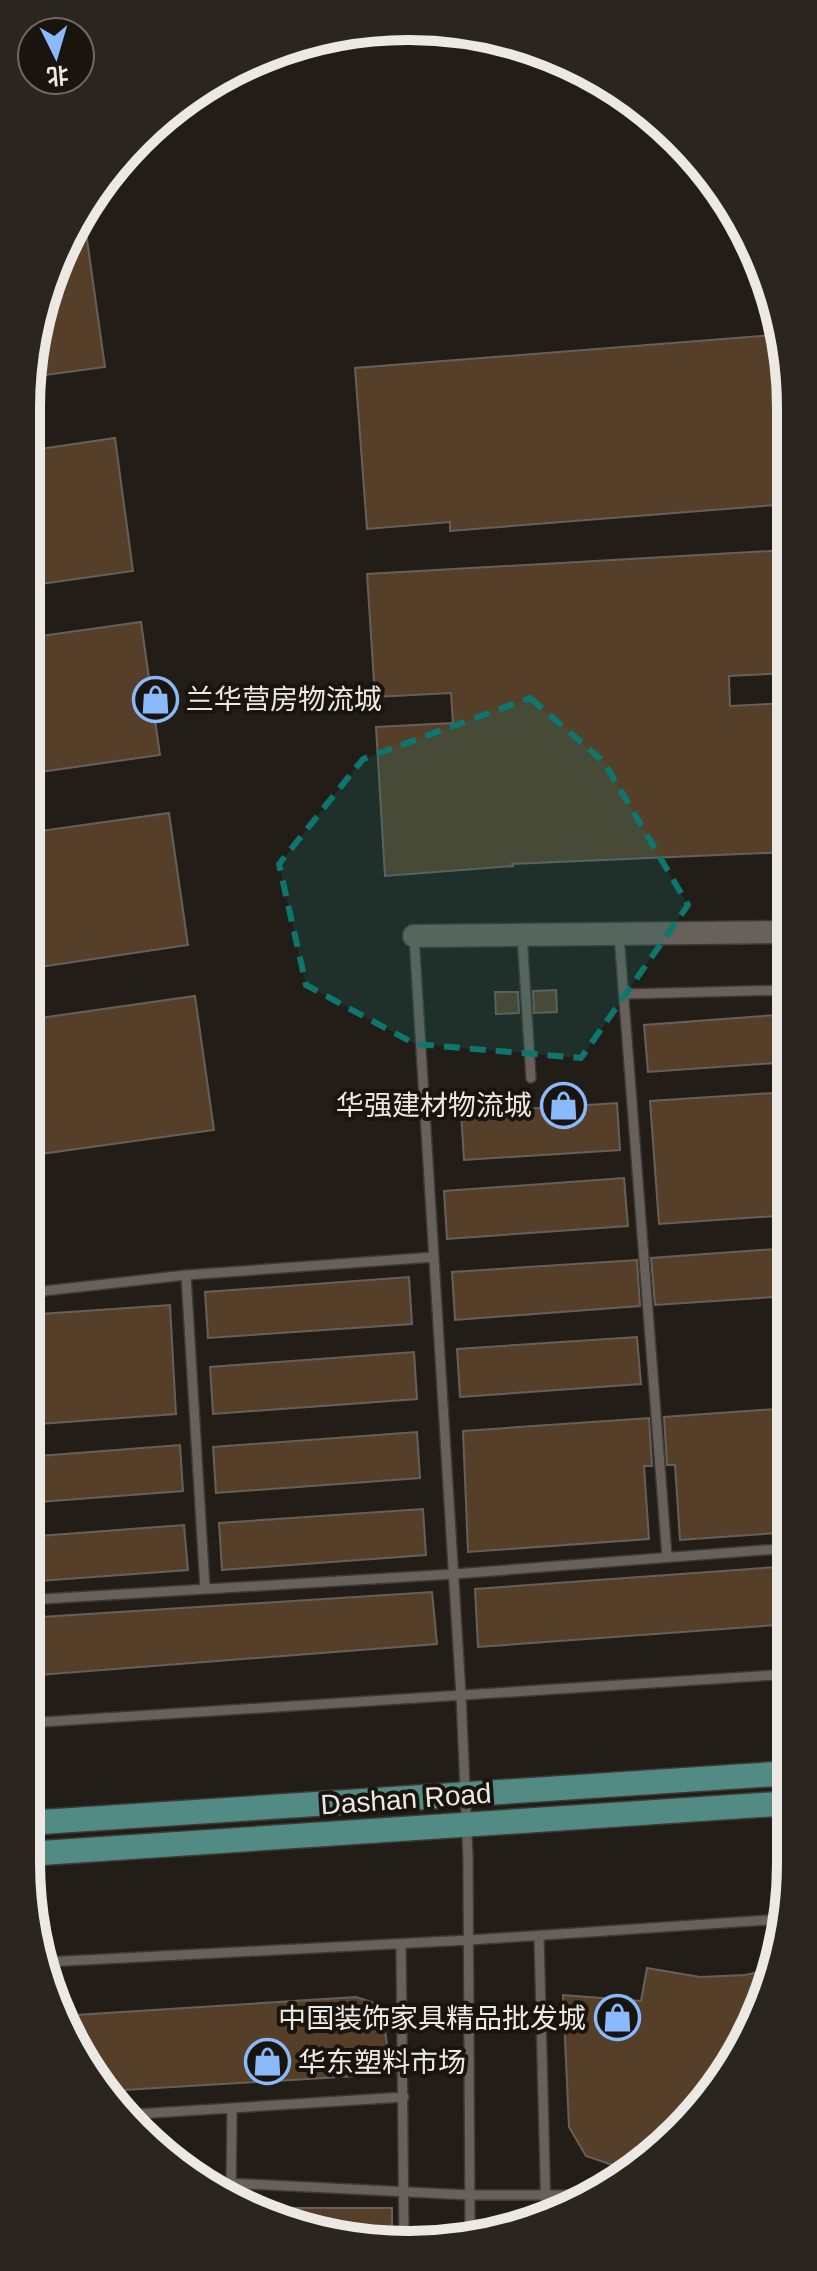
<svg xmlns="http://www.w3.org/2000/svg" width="817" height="2271" font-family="Helvetica,'Noto Sans SC',sans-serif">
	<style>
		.building { fill: #563f29; stroke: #67605a; stroke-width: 2 }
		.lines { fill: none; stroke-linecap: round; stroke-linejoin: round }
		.service-casing { stroke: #3d3935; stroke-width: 12 }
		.tertiary-casing { stroke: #3d3935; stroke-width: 25 }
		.primary-casing { stroke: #3d3935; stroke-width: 27 }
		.service { stroke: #68615b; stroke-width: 9 }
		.tertiary { stroke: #68615b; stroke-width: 22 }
		.primary { stroke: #518b84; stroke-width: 24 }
		.marked { fill: #0f766e; fill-opacity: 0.2; stroke: #0f766e; stroke-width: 6; stroke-dasharray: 16 10; stroke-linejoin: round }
		.labels { text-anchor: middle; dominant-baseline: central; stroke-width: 8; stroke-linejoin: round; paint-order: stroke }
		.poi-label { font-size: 28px; fill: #ece8e4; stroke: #1a140f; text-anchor: start }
		.street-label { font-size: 28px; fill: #ece8e4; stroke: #1a140f }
		.rim { fill: none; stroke: #ece8e4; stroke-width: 10 }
	</style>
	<rect width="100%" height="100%" fill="#231d18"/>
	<!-- building -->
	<path class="building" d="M84 218 105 367 30 377 39 310Z
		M774 335 788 504 450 531V522L367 529 355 368Z
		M115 438 133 571 26 586V451Z
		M788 550V673L729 676 730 706 788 703 789 852 512 864 513 866 385 876 376 727 453 723 451 693 375 697 367 574Z
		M141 622 160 755 26 774V638Z
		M169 813 188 945 26 969V833Z
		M556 990 557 1012 534 1013 533 991Z
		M495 992H518L519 1013 496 1014Z
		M195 996 214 1130 26 1156V1020Z
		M789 1014V1062L648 1072 644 1025Z
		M789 1092 790 1215 659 1224 650 1101Z
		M617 1103 620 1150 464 1160 461 1113Z
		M624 1178 628 1226 447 1239 444 1191Z
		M790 1248V1296L655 1305 651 1258Z
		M637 1260 640 1306 455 1320 452 1272Z
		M409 1277 412 1324 208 1338 205 1292Z
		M170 1305 176 1414 26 1425V1315Z
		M637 1337 641 1384 460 1397 457 1349Z
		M414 1352 417 1399 213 1414 210 1367Z
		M790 1408V1532L680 1540 675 1465H667L664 1417Z
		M649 1418 652 1466H644L649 1539 468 1552 463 1431Z
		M417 1432 420 1478 216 1493 213 1447Z
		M180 1445 183 1491 26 1503V1457Z
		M423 1509 426 1555 222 1570 219 1523Z
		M184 1525 188 1570 26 1582V1537Z
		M790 1566V1624L478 1647 475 1589Z
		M432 1592 437 1644 26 1676V1618Z
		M647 1968 700 1977 745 1975 774 1969 726 2075 633 2169H624L586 2156 569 2127 563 1995 641 2001Z
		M356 1997 375 2003 383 2015 387 2045 378 2065 357 2076 107 2091 60 2016Z
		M261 2208H392V2240L359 2242 260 2212Z"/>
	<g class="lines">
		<defs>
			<path id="service" d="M522 935 531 1078
				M619 935 667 1557
				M414 936 461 1695 468 1858 470 2235
				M625 994 789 990
				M186 1275 205 1588
				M26 1293 186 1275 434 1257
				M26 1600 454 1574 790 1548
				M26 1723 791 1674
				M38 1854 45 1958
				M539 1936 546 2214
				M401 1944 404 2239
				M46 1962 469 1940 784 1919
				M121 2115 404 2097
				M208 2182 469 2195H590
				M231 2199 232 2108"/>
			<path id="tertiary" d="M414 936 789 932"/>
			<path id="primary" d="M26 1823 791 1773
				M26 1854 791 1803"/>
		</defs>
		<!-- service casing -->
		<use href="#service" class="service-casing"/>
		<!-- tertiary casing -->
		<use href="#tertiary" class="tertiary-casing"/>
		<!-- primary casing -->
		<use href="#primary" class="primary-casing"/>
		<!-- service -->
		<use href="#service" class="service"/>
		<!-- tertiary -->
		<use href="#tertiary" class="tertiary"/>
		<!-- primary -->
		<use href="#primary" class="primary"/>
	</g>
	<!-- marked area -->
	<path class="marked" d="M530 698 604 762 688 905 581 1058 415 1044 306 985 279 864 363 759Z"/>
	<!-- icons -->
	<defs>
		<symbol id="shop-ring" viewBox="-11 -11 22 22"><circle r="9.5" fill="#1a140f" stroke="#8bbafc" stroke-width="1.5"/><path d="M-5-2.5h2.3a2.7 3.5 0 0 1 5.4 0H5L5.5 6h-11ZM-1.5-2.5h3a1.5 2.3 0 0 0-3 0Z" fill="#8bbafc"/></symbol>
	</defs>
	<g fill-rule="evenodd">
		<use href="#shop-ring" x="130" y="674" width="51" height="51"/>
		<use href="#shop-ring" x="538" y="1080" width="51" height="51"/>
		<use href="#shop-ring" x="592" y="1992" width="51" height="51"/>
		<use href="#shop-ring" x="242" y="2036" width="51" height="51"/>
	</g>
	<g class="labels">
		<!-- poi labels -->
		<g class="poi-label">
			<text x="186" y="699">兰华营房物流城</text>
			<text x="532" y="1105" text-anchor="end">华强建材物流城</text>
			<text x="586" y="2018" text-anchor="end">中国装饰家具精品批发城</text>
			<text x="298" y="2062">华东塑料市场</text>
		</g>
		<!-- street labels -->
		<g class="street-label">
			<text transform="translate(406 1799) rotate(-4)">Dashan Road</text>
		</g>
	</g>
	<!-- crop -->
	<path d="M0 0H817V2271H0ZM408 40H409A368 368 0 0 1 777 408V1863A368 368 0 0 1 409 2231H408A368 368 0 0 1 40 1863V408A368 368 0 0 1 408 40Z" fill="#2b2520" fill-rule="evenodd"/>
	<path class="rim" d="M408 40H409A368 368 0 0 1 777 408V1863A368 368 0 0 1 409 2231H408A368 368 0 0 1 40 1863V408A368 368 0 0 1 408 40Z"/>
	<!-- north arrow -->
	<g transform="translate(56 56) rotate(175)"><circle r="38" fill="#1a140f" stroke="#6e6964" stroke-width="2"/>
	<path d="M0-6L14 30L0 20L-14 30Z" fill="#8bbafc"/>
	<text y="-12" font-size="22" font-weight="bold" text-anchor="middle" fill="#ece8e4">北</text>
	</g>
</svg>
